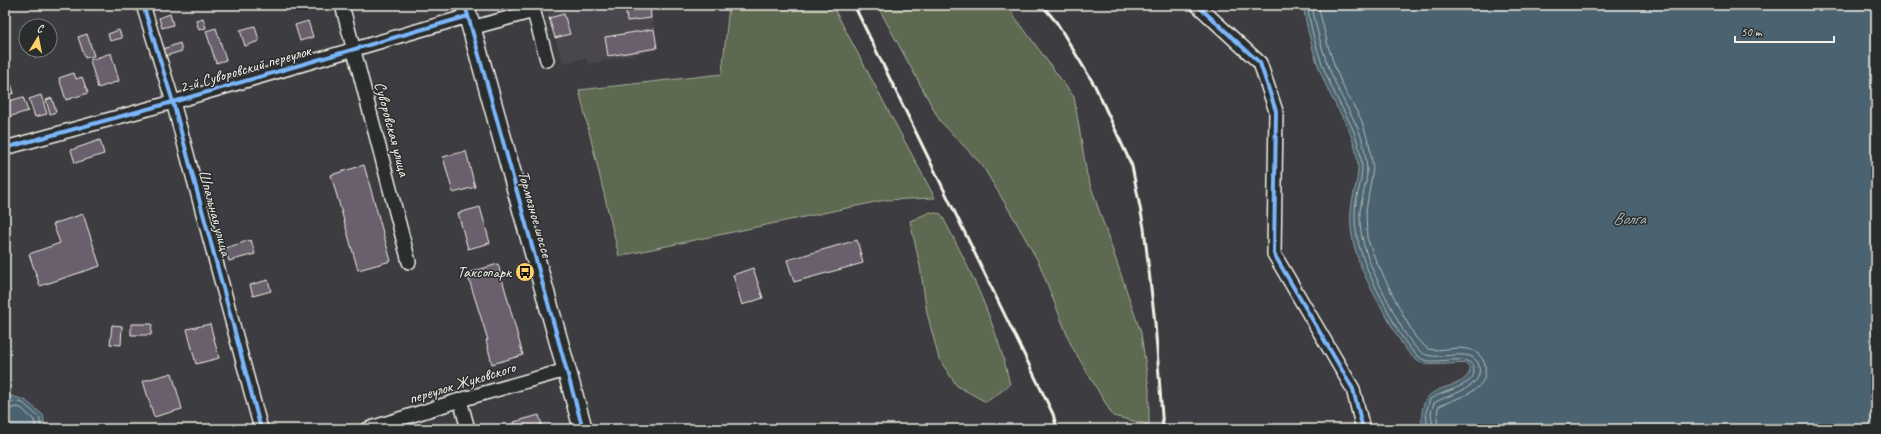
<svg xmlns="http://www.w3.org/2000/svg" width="1881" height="434" font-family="Caveat,sans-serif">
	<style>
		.built { fill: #4a464e }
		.green { fill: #5d6a51; stroke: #a8ae9c }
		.water { fill: #4c6470; stroke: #8f9ca0 }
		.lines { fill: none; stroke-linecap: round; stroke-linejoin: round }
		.shore { stroke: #b1b9b8; stroke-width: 1 }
		.building { fill: #695e6d; stroke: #f4f1e8 }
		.street-casing { stroke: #f4f1e8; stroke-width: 16 }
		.secondary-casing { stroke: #f4f1e8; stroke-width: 21 }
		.street { stroke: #2a2d2e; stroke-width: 13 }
		.secondary { stroke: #2a2d2e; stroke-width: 18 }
		.rail { stroke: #f4f1e8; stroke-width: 3 }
		.cycleway-casing { stroke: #2a2d2e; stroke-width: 6 }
		.cycleway { stroke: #7ab7fb; stroke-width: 4 }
		.labels { text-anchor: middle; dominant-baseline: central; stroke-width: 3; stroke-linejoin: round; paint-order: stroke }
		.street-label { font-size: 16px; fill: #f4f1e8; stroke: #2a2d2e }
		.poi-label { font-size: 16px; fill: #f4f1e8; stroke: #2a2d2e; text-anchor: end }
		.water-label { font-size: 17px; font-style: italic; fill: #b1b9b8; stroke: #2a2d2e }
	</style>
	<rect width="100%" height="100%" fill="#3d3c41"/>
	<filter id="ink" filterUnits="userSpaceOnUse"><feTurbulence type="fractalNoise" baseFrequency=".025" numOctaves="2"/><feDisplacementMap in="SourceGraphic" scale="8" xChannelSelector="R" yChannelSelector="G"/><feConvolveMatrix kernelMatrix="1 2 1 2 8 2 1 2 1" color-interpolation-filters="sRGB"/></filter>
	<g filter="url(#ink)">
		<!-- built -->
		<path class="built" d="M545 5H650L657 50 588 64 586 58 563 63Z"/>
		<!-- green -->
		<path class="green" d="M729 5H832L935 198 885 200 619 256 579 90 722 74Z
			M877 5H1006L1074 97 1087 175 1141 333 1149 389V425L1113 416 1071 345 1039 263 1015 220 982 165 940 121Z
			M930 212 941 214C970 268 997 325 1010 385L986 402 957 386 939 359 927 313 920 266 910 221Z"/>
		<!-- water -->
		<path class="water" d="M1303 5H1876V429H1424C1421 422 1421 415 1423 407 1428 382 1463 391 1470 371 1470 368 1469 365 1466 364 1462 362 1434 366 1424 364 1410 361 1396 334 1390 323 1371 289 1347 250 1351 210 1352 196 1358 182 1358 168 1358 161 1356 153 1355 147 1350 128 1340 114 1332 98 1317 69 1308 36 1303 5Z
			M11 396 25 400 43 415 45 426 48 429H5V404Z"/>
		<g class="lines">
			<!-- shore -->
			<path class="shore" d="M1307 5C1312 36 1321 66 1335 94 1343 111 1353 125 1358 144 1361 155 1363 167 1361 179 1359 190 1355 201 1355 212 1354 248 1371 278 1387 309 1394 323 1408 353 1424 360 1436 365 1474 351 1474 371 1474 375 1472 379 1469 381 1458 389 1442 392 1430 399L1426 412 1428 429
				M1312 5C1317 35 1326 64 1339 91 1347 109 1358 124 1363 143 1366 156 1368 169 1366 182 1364 192 1361 201 1360 211 1358 248 1378 281 1394 313 1400 325 1413 351 1427 355 1442 360 1474 346 1479 366 1484 389 1448 394 1434 403L1431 413 1433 429
				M1318 5 1328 46 1336 70 1345 91 1361 119 1369 143 1373 168 1366 211 1367 238 1376 261 1403 315 1416 338 1428 349C1442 352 1457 345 1471 350 1478 352 1483 358 1485 365 1490 393 1455 397 1438 407L1437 419 1439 429
				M5 406 9 405 13 401 23 403 39 417 42 429
				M5 411 15 407 21 408 34 420 36 429"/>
		</g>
		<!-- building -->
		<path class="building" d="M625 5H650L651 18 627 21Z
			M170 14 173 25 162 28 159 18Z
			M564 14 570 34 555 38 549 18Z
			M203 18 206 28 199 30 196 20Z
			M308 21 313 37 300 41 295 25Z
			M255 26 259 41 245 46 240 30Z
			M216 28 226 60 216 63 206 31Z
			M654 29 657 48 608 56 605 37Z
			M119 30 122 38 110 41 108 34Z
			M87 34 94 56 85 58 78 37Z
			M180 43 182 51 165 56 163 49Z
			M33 50H39L40 56 35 57Z
			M111 53 119 81 98 88 90 60Z
			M7 72 14 93 5 96V73Z
			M74 73 76 79 82 77 88 93 66 100 59 78Z
			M41 95 47 114 35 117 29 99Z
			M23 97 28 111 5 118V102Z
			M52 98 56 112 50 114 46 100Z
			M100 140 104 154 75 163 71 150Z
			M466 151 475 187 453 193 443 157Z
			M364 165 391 261 358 270 331 175Z
			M480 207 490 243 468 249 458 213Z
			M83 214 100 266 40 286 29 254 60 243 53 224Z
			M251 240 255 254 229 261 225 248Z
			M857 240 863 263 794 282 787 260Z
			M498 264 523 355 492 364 486 340H488L467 273Z
			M753 268 763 298 742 305 733 275Z
			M268 280 271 291 253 296 250 285Z
			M131 324H152L151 335H131Z
			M210 324 219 358 196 364 187 329Z
			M112 325 122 326 121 345 110 344Z
			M172 373 182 409 154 417 143 381Z
			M539 415 542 425 528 429H516L514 422Z"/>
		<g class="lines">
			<defs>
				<path id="street" d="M143 5 173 102 261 429
					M342 5 409 262
					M532 5 547 60
					M1197 5 1260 63 1276 111 1274 254 1353 389 1363 429
					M471 28 534 11
					M5 148 173 102 468 16
					M460 400 468 429
					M368 429 460 400 566 370"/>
				<path id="secondary" d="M465 5 583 429"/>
			</defs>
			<!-- street casing -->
			<use href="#street" class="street-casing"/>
			<!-- secondary casing -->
			<use href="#secondary" class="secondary-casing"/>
			<!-- street -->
			<use href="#street" class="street"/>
			<!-- secondary -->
			<use href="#secondary" class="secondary"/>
			<!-- rail -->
			<path class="rail" d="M854 5 1053 414 1057 429
				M1042 5 1057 23 1095 86 1132 166 1144 228 1155 323 1163 429"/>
			<defs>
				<path id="cycleway" d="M143 5 173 102 261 429
					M465 5 583 429
					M1197 5 1260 63 1276 111 1274 254 1353 389 1363 429
					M5 148 173 102 468 16"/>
			</defs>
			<!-- cycleway casing -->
			<use href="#cycleway" class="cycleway-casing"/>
			<!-- cycleway -->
			<use href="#cycleway" class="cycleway"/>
		</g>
	</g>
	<!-- icons -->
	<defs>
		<symbol id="bus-disc" viewBox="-11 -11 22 22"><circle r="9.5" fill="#ffd166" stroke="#2a2d2e"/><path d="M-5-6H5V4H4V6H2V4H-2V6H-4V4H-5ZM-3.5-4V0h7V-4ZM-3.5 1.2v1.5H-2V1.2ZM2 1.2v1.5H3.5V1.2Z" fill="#111"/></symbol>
	</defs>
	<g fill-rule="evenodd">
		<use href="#bus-disc" x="514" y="261" width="22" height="22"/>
	</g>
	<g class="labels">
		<!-- street labels -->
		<g class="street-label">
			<text transform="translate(245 69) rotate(-16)">2-й Суворовский переулок</text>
			<text transform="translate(392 129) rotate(75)">Суворовская улица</text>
			<text transform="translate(215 213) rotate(75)">Шпальная улица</text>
			<text transform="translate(535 214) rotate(74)">Тормозное шоссе</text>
			<text transform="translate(462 383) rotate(-17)">переулок Жуковского</text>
		</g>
		<!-- poi labels -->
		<g class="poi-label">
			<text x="511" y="272">Таксопарк</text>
		</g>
		<!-- water labels -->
		<g class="water-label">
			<text x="1629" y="218">Волга</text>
		</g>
	</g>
	<!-- margin -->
	<rect width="1881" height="434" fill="none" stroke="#2a2d2e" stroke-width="20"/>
	<rect x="10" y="10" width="1861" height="414" fill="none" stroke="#f4f1e8" stroke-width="1.5" filter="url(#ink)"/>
	<!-- north arrow -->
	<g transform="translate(38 38) rotate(10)"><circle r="19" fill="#2a2d2e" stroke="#7b7b78"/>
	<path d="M0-3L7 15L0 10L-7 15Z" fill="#ffd166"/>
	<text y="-6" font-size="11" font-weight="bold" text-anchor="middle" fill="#f4f1e8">С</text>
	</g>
	<!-- scale -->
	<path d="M1735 36v6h99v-6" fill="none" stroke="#f4f1e8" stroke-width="2"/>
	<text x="1741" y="36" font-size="12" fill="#f4f1e8" stroke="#2a2d2e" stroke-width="3" paint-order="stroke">50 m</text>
</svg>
